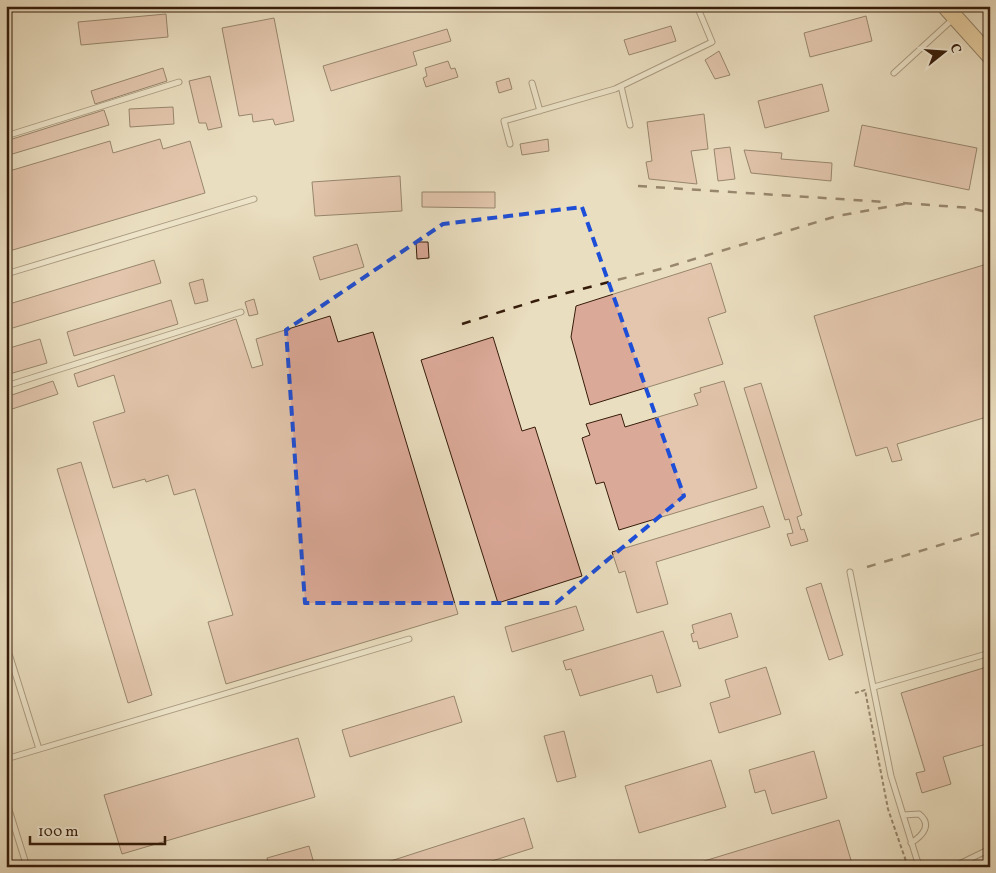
<svg xmlns="http://www.w3.org/2000/svg" width="996" height="873" font-family="Vollkorn,serif">
	<style>
		.building { fill: #dba998; stroke: #351c0a }
		.lines { fill: none; stroke-linecap: round; stroke-linejoin: round }
		.lane-casing { stroke: #624c38; stroke-width: 7 }
		.primary-casing { stroke: #351c0a; stroke-width: 18 }
		.path { stroke: #351c0a; stroke-width: 2; stroke-dasharray: 4 2.5; stroke-linecap: butt }
		.lane { stroke: #f1ead6; stroke-width: 5 }
		.primary { stroke: #e5bf80; stroke-width: 16 }
		.rail { stroke: #351c0a; stroke-width: 2.5; stroke-dasharray: 9 9; stroke-linecap: butt }
		.marked { fill: none; stroke: #1d4ed8; stroke-width: 4; stroke-dasharray: 10 6; stroke-linejoin: round }
	</style>
	<rect width="100%" height="100%" fill="#eadec0"/>
	<filter id="stains"><feTurbulence type="fractalNoise" baseFrequency=".004" numOctaves="4"/><feColorMatrix values="0 0 0 0 .2 0 0 0 0 .09 0 0 0 0 .02 0 0 0 .5 -.17"/></filter>
	<radialGradient id="worn" r=".72"><stop offset=".6" stop-color="#630" stop-opacity="0"/><stop offset="1" stop-color="#630" stop-opacity=".3"/></radialGradient>
	<!-- building -->
	<path class="building" d="M166 14 168 37 81 45 78 22Z
		M866 16 872 41 810 57 804 33Z
		M274 18 294 121 275 125 273 119 253 122 252 114 239 116 222 28Z
		M671 26 676 41 629 55 624 40Z
		M447 29 451 41 413 52 417 65 331 91 323 66Z
		M719 51 730 75 715 79 705 60Z
		M448 61 451 69 455 68 458 77 426 87 423 78 427 76 425 68Z
		M163 68 167 81 95 104 91 91Z
		M210 76 222 127 208 130 206 123H199L189 81Z
		M509 78 512 89 499 93 496 82Z
		M822 84 829 111 765 128 758 101Z
		M173 107 174 124 130 127 129 109Z
		M104 110 109 125 9 155 6 141Z
		M704 114 708 149 691 151 697 184 649 179 646 162 652 161 647 122Z
		M862 125 977 148 969 190 854 166Z
		M160 139 163 149 190 141 205 193 6 252V172L110 141 113 153Z
		M548 139 549 151 522 155 520 144Z
		M730 147 735 179 718 181 714 149Z
		M744 150 782 153 781 159 832 163 831 181 751 173Z
		M400 176 402 211 315 216 312 182Z
		M422 192H495V208L422 207Z
		M416 242H428L429 258 417 259Z
		M357 244 364 267 320 280 313 257Z
		M154 260 161 283 6 330V305Z
		M711 263 726 312 708 318 723 364 590 405 571 337 576 306Z
		M987 264 990 274V416L897 444 902 460 892 462 887 447 856 456 814 316Z
		M203 279 208 301 195 304 189 283Z
		M254 299 258 314 249 316 245 302Z
		M171 300 178 324 74 356 67 332Z
		M330 316 338 342 373 332 458 614 226 684 208 622 233 615 195 489 174 495 168 475 146 482 145 479 113 488 93 422 125 412 114 375 78 387 74 374 236 319 252 368 263 365 256 339Z
		M493 337 522 431 535 427 582 576 498 603 421 360Z
		M40 339 47 363 6 375V349Z
		M53 381 58 394 6 411V397Z
		M724 381 757 488 619 530 604 482 596 484 582 438 590 435 586 424 621 414 625 427 698 405 694 394 701 392 700 388Z
		M761 383 802 515 797 517 801 530 804 529 808 541 791 546 787 534 793 533 789 519 785 520 744 388Z
		M81 462 152 695 128 703 57 469Z
		M763 506 770 527 656 562 668 604 637 613 625 571 619 573 612 552Z
		M821 583 843 655 829 660 806 588Z
		M576 606 584 630 512 652 505 627Z
		M731 613 738 637 699 649 697 641 693 642 691 634 694 633 692 625Z
		M663 631 681 686 657 693 652 675 580 696 571 669 566 670 563 661Z
		M990 666V743L943 757 951 784 922 793 916 773 925 771 901 693Z
		M766 667 781 714 719 733 710 703 730 697 725 680Z
		M454 696 462 722 350 757 342 730Z
		M564 731 576 777 557 782 544 736Z
		M298 738 315 797 122 854 104 795Z
		M814 751 827 798 772 814 765 790 755 793 749 770Z
		M711 760 726 807 639 833 625 786Z
		M524 818 533 848 473 867H372Z
		M839 820 853 867H692L691 865Z
		M309 846 315 867H269L267 858Z"/>
	<g class="lines">
		<defs>
			<path id="lane" d="M894 73 953 19
				M532 83 540 111
				M621 86 630 125
				M6 136 179 82
				M510 144 504 121 615 89 712 42 697 6
				M6 274 254 199
				M6 386 241 312
				M850 572 891 776 917 860 921 867
				M6 644 39 749
				M874 687 990 653
				M6 759 409 639
				M6 800 27 867
				M903 815 919 814C933 825 922 836 911 843
				M953 867 990 849"/>
			<path id="primary" d="M945 6 990 56"/>
		</defs>
		<!-- lane casing -->
		<use href="#lane" class="lane-casing"/>
		<!-- primary casing -->
		<use href="#primary" class="primary-casing"/>
		<!-- path -->
		<path class="path" d="M855 693 865 690 888 809 908 867"/>
		<!-- lane -->
		<use href="#lane" class="lane"/>
		<!-- primary -->
		<use href="#primary" class="primary"/>
		<!-- rail -->
		<path class="rail" d="M638 186 886 202
			M903 203 971 208 990 213
			M462 324 535 301 668 267 837 216 909 203
			M867 567 990 530"/>
	</g>
	<!-- marked area -->
	<path d="M0 0H996V873H0ZM582 207 684 496 556 603H305L286 330 443 224Z" fill="#eadec0" fill-opacity=".55" fill-rule="evenodd"/>
	<path class="marked" d="M582 207 684 496 556 603H305L286 330 443 224Z"/>
	<!-- margin -->
	<rect width="996" height="873" fill="none" stroke="#eadec0" stroke-width="25"/>
	<rect x="8" y="8" width="981" height="858" fill="none" stroke="#351c0a" stroke-width="2.5"/>
	<rect x="12" y="12" width="971" height="848" fill="none" stroke="#351c0a"/>
	<!-- north arrow -->
	<g transform="translate(944 52) rotate(73)" stroke="#f1ead6" stroke-width="4" paint-order="stroke">
	<path d="M0-4L9 19L0 12L-9 19Z" fill="#351c0a"/>
	<text y="-8" font-size="14" font-weight="bold" text-anchor="middle" fill="#351c0a">С</text>
	</g>
	<!-- scale -->
	<path d="M30 836v8h135v-8" fill="none" stroke="#351c0a" stroke-width="2.5"/>
	<text x="38" y="836" font-size="15" fill="#351c0a" stroke="#f1ead6" stroke-width="4" paint-order="stroke">100 m</text>
	<rect width="100%" height="100%" filter="url(#stains)"/>
	<rect width="100%" height="100%" fill="url(#worn)"/>
</svg>
